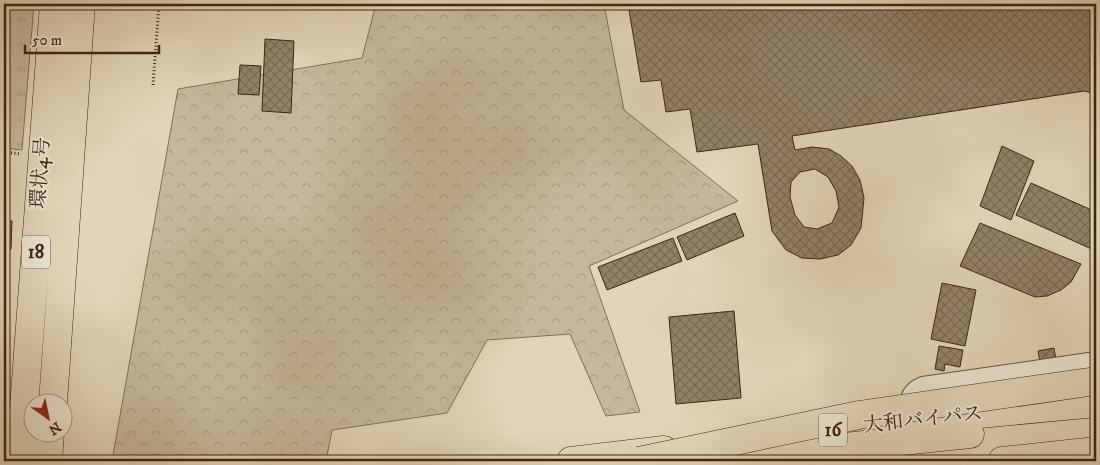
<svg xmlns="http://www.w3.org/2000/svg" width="1100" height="465" font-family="'IM FELL DW Pica','Noto Serif JP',serif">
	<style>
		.forest { fill: url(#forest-crowns); stroke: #816f56 }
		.park { fill: url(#park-tufts); stroke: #816f56 }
		.building { fill: url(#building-cross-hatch); stroke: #3d2711; fill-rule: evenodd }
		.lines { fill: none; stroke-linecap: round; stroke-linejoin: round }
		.street-casing { stroke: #66523b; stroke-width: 22 }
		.primary-casing { stroke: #3d2711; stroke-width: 29 }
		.highway-casing { stroke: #3d2711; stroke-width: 29 }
		.path { stroke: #3d2711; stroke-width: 3; stroke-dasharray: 1 2.5; stroke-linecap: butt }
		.street { stroke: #ece3d1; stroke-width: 20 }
		.primary { stroke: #e1d4b8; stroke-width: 28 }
		.highway { stroke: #e1d4b8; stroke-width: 28 }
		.highway-bridge-casing { stroke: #3d2711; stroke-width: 29; stroke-linecap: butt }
		.highway-bridge { stroke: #e1d4b8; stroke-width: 28 }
		.labels { text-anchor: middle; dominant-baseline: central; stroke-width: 4.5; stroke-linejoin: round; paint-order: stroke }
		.shield { fill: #ece3d1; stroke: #725f4b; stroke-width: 1 }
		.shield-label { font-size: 19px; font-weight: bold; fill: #3d2711 }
		.street-label { font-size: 20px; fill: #3d2711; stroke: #ece3d1 }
	</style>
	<defs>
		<pattern id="forest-crowns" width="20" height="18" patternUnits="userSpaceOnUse" patternTransform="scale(1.25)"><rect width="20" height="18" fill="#c5b79c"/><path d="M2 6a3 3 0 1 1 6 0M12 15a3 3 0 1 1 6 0" fill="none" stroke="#aa9d85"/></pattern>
		<pattern id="park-tufts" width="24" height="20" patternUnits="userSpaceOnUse" patternTransform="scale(1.25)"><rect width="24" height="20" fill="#c5b79c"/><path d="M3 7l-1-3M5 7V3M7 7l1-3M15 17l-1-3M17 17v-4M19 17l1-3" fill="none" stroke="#aa9d85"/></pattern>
		<pattern id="building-cross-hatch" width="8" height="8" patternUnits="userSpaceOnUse" patternTransform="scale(1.25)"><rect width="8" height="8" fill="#928168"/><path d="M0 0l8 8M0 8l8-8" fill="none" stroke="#786a54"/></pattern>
	</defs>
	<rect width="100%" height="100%" fill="#e1d4b8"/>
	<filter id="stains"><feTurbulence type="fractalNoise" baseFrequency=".004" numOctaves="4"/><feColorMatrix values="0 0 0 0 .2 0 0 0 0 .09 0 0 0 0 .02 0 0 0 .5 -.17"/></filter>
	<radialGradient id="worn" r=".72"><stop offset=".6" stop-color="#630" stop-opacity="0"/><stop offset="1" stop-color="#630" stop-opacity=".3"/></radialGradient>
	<!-- forest -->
	<path class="forest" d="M376 4H604L624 110 738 201 589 266 640 412 606 416 570 334 487 340 447 413 332 430 326 461H112L178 89 362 58Z"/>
	<!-- park -->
	<path class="park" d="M4 4H34L22 150 4 148Z"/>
	<!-- building -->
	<path class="building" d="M628 4H1096V94L1084 91 792 136 795 150 812 147 829 149 841 156 852 166 860 180 864 198 861 228 851 245 838 255 820 259 802 258 786 250 772 231 758 144 697 152 690 109 666 112 661 80 641 82ZM815 169 828 177 836 191 839 207 832 223 817 229 804 227 795 215 790 197 791 182 800 172Z
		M265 39 294 41 291 113 262 111Z
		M240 65 261 66 259 95 238 94Z
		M1002 146 1034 161 1011 220 980 206Z
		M1031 183 1096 212V251L1016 215Z
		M735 213 744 236 687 260 677 237Z
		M4 220 12 221 11 249H4Z
		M980 223 1081 264 1071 282 1061 290 1047 296 1035 297 960 266Z
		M673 238 682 261 607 290 598 267Z
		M942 283 976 290 965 346 931 339Z
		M734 311 741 398 676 404 669 317Z
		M939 346 963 350 960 367 945 364 944 371 935 369Z
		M1054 348 1056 360 1040 362 1038 351Z"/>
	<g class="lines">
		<defs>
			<path id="street" d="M911 420C910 406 907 393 923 387L1096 362"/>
			<path id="primary" d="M53 402 81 4
				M20 461 54 4
				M48 461 50 432"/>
			<path id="highway" d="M895 422 1096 403
				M571 461 664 450
				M710 461 970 434
				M1002 461 1096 451"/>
		</defs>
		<!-- street casing -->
		<use href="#street" class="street-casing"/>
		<!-- primary casing -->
		<use href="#primary" class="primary-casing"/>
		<!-- highway casing -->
		<use href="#highway" class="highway-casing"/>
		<!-- path -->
		<path class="path" d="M153 85 159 4
			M4 152 21 154"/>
		<!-- street -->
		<use href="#street" class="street"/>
		<!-- primary -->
		<use href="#primary" class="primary"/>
		<!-- highway -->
		<use href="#highway" class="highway"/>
		<defs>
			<path id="highway-bridge" d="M639 461 859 415 1096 381"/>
		</defs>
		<!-- highway-bridge casing -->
		<use href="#highway-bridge" class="highway-bridge-casing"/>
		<!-- highway-bridge -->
		<use href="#highway-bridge" class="highway-bridge"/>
	</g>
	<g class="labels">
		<!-- shield labels -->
		<g class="shield">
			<rect x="22" y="235.5" width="28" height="33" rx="4"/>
			<rect x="819" y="413.5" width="28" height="33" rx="4"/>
		</g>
		<g class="shield-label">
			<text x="36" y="252">18</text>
			<text x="833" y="430">16</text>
		</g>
		<!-- street labels -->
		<g class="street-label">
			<text transform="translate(41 173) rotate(-86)">環状4号</text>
			<text transform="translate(923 420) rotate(-6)">大和バイパス</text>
		</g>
	</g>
	<!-- margin -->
	<rect width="1100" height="465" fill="none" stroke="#e1d4b8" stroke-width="20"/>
	<rect x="5" y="5" width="1090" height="455" fill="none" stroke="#3d2711" stroke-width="2.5"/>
	<rect x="10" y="10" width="1080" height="445" fill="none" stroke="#3d2711"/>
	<!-- north arrow -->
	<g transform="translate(48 418) rotate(147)"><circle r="24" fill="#ece3d1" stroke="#a69884"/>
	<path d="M0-4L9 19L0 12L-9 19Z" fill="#8f2418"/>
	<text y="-8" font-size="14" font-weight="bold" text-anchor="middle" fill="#3d2711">N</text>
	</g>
	<!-- scale -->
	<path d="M25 45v8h134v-8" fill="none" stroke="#3d2711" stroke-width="2.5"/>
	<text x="32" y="45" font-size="15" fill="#3d2711" stroke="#ece3d1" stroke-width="4" paint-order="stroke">50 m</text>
	<rect width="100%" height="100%" filter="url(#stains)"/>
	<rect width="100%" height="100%" fill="url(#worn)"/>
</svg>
